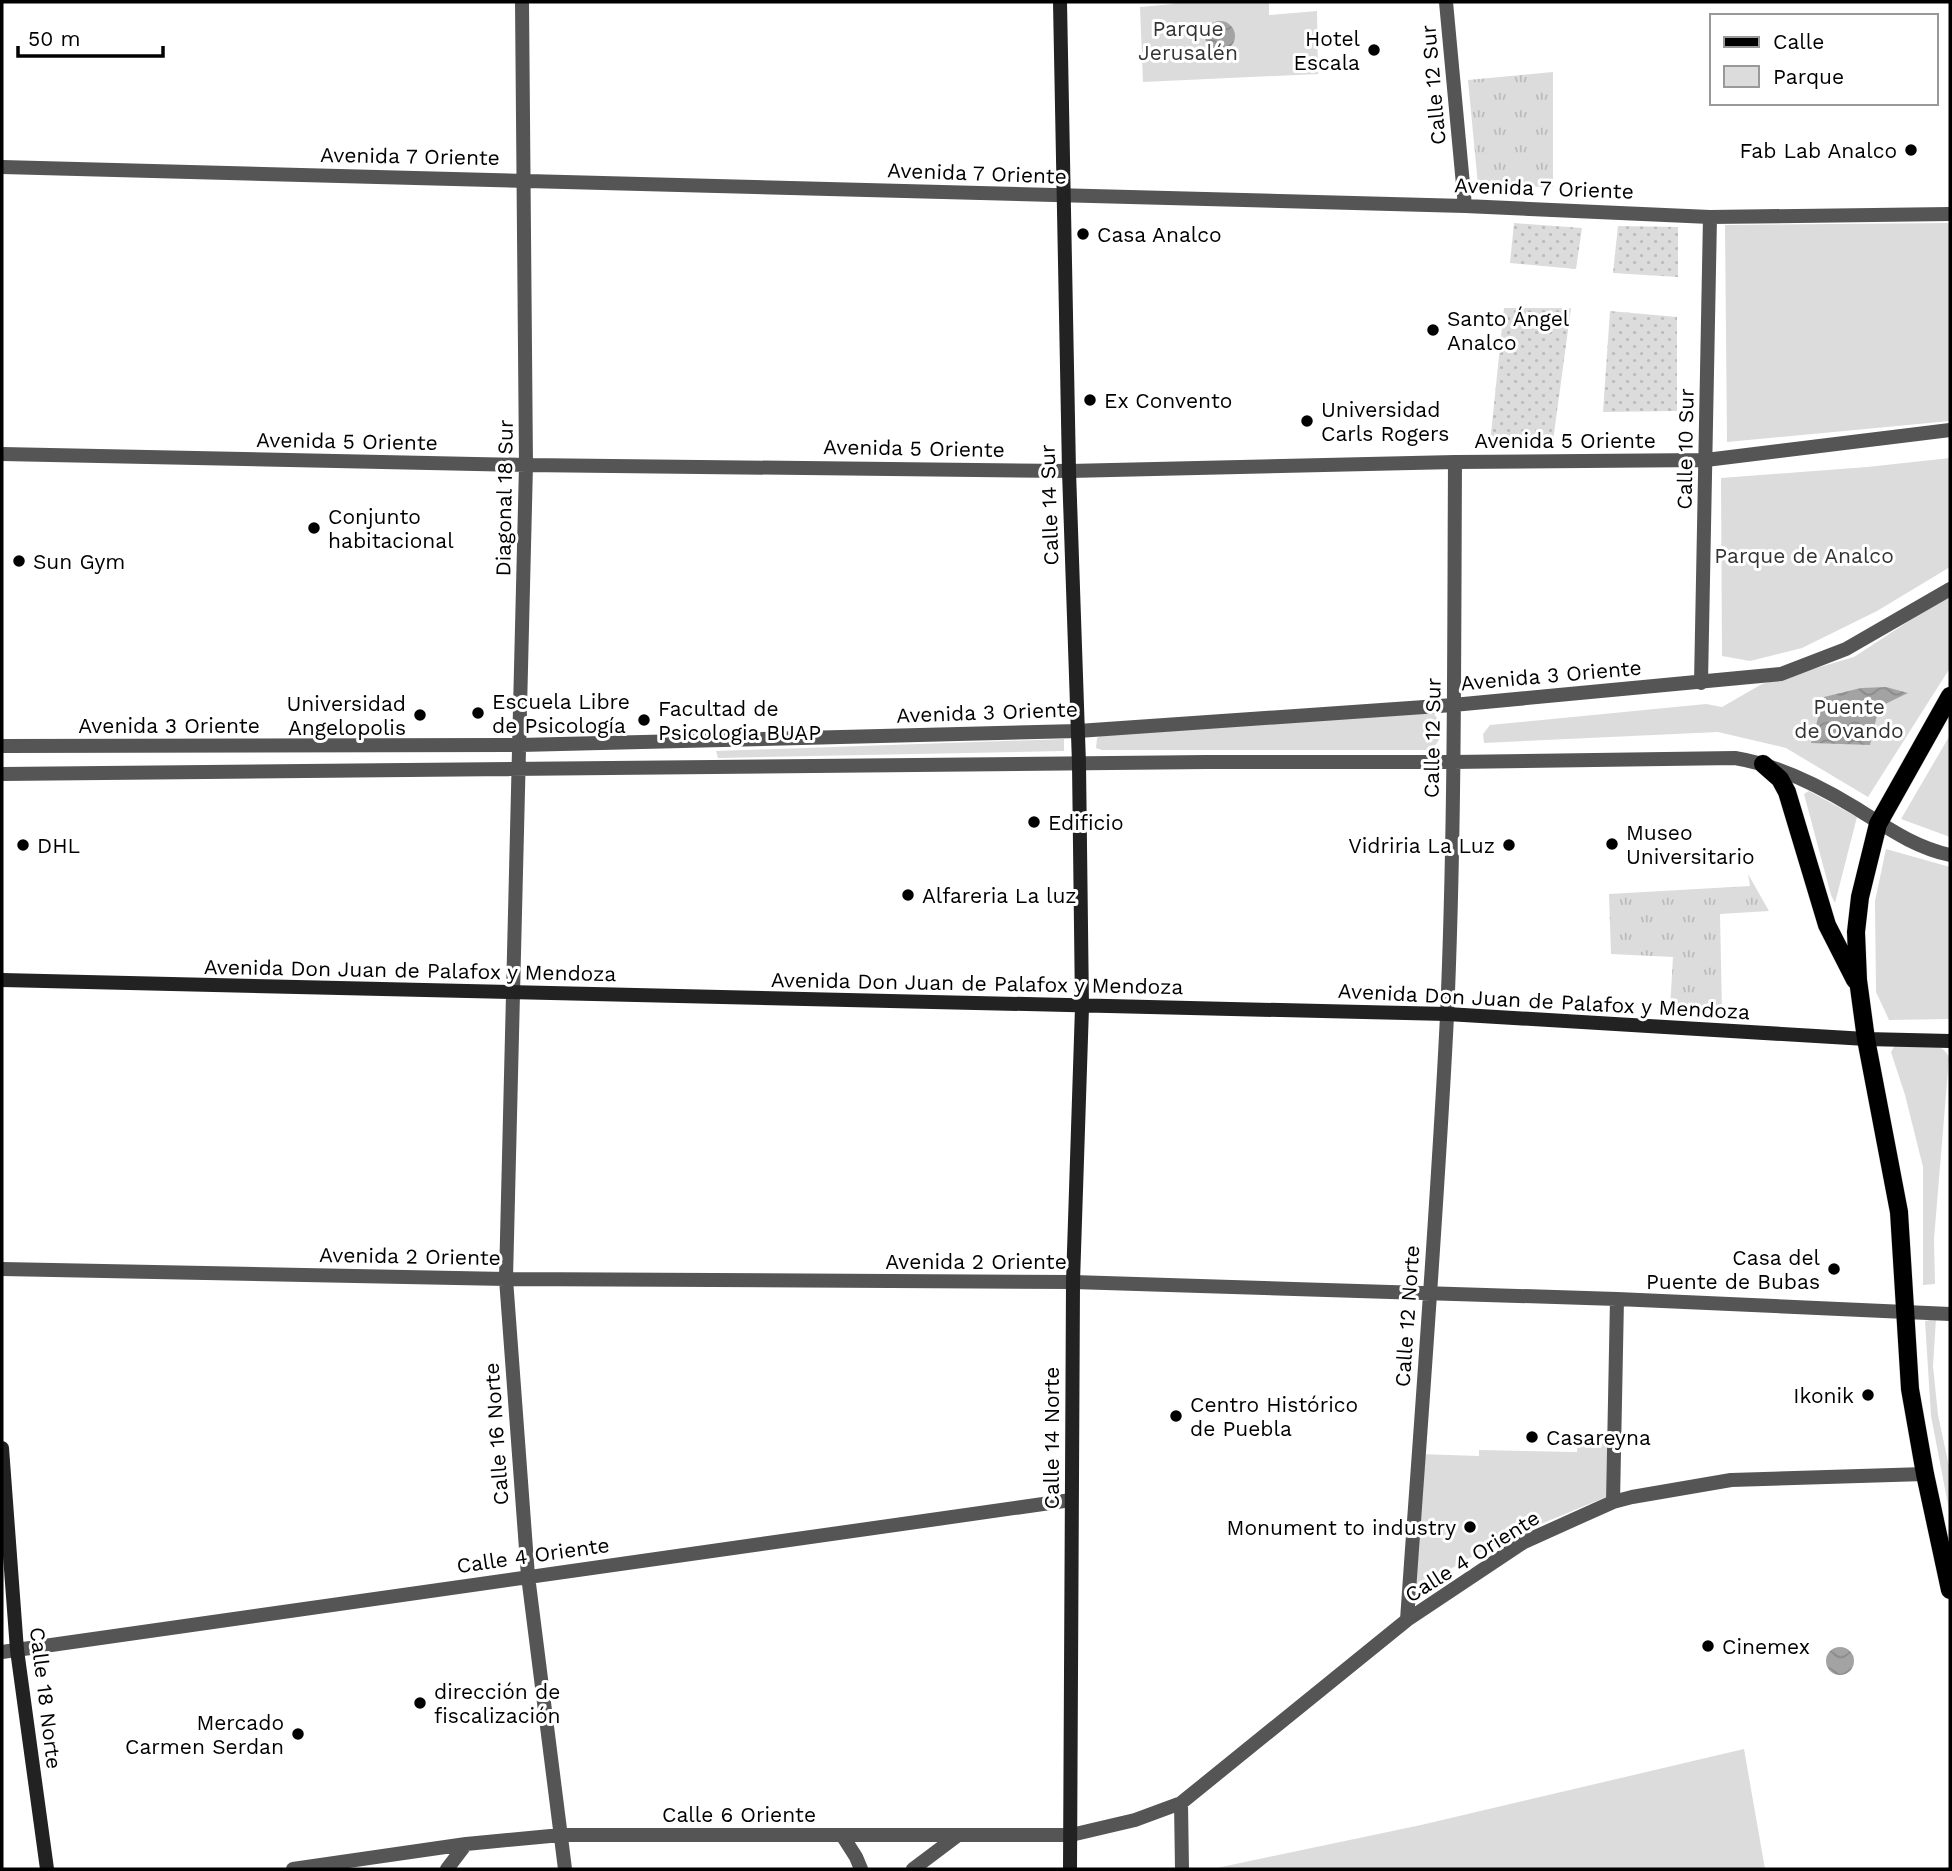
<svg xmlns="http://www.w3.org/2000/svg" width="1952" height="1871" font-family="'Work Sans',sans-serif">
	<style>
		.grass { fill: url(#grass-tufts) }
		.park { fill: #dcdcdc }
		.garden { fill: url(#garden-dots) }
		.water { fill: url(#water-waves) }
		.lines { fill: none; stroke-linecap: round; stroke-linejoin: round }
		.primary-casing { stroke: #dbdbdb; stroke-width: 19 }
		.street { stroke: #555; stroke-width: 14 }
		.secondary { stroke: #222; stroke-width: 14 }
		.primary { stroke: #000; stroke-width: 18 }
		.poi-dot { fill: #000; stroke: #fff; stroke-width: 2.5 }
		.labels { text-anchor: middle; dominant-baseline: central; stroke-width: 6; stroke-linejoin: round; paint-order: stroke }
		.park-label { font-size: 21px; fill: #333; stroke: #fff }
		.poi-label { font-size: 21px; fill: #000; stroke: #fff; text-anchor: start }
		.street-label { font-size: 21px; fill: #000; stroke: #fff }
	</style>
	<defs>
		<pattern id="grass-tufts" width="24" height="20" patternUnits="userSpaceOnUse" patternTransform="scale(1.75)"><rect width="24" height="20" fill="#dcdcdc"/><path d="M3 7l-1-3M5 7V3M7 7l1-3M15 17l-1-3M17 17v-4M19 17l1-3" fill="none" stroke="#bbb"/></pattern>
		<pattern id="garden-dots" width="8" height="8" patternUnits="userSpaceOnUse" patternTransform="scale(1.75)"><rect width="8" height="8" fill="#dcdcdc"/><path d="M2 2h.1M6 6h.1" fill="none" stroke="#bbb" stroke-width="1.8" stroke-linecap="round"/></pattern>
		<pattern id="water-waves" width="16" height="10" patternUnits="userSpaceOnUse" patternTransform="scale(1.75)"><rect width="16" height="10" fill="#a3a3a3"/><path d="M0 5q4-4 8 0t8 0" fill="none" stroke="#8b8b8b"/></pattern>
	</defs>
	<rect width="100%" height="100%" fill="#fff"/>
	<!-- grass -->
	<path class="grass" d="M1553 72V187L1478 185 1468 80Z
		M1748 874 1769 911 1720 914 1722 1012 1670 1009 1673 957 1611 954 1609 894 1750 886Z"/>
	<!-- park -->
	<path class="park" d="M1174 2H1269V15L1317 11 1318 74 1143 82 1140 7 1173 4Z
		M1950 223V421L1727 442 1725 225Z
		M1950 458V567L1877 611 1802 648 1750 661 1722 656 1721 478 1867 467Z
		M1950 594V668L1868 797 1786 748 1718 732 1484 743 1483 734 1490 725 1706 704 1722 707 1762 684 1854 657Z
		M1431 711C1445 724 1444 738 1431 750H1102L1096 748 1097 738 1100 736Z
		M1950 735V837L1901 819Z
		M1064 739V751L718 758 716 751Z
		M1809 791 1857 817 1835 903 1831 895 1804 794Z
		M1886 849 1950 867V1019L1889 1020 1876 992 1875 901Z
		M1895 1045C1912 1045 1943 1039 1949 1058L1934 1239 1935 1284 1923 1285V1167L1905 1095 1891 1052Z
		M1936 1319 1933 1366 1938 1415 1950 1471V1515L1931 1416 1925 1321Z
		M1578 1433 1613 1434 1611 1495 1502 1540 1415 1589 1419 1454 1479 1456V1450L1577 1452Z
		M1744 1749 1765 1869H1212L1421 1825Z"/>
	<!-- garden -->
	<path class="garden" d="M1514 223 1582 228 1576 269 1510 263Z
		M1618 226 1678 227V277L1613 273Z
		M1504 308H1571L1553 441 1490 443Z
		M1610 311 1677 317V411L1603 412Z"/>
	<!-- water -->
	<path class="water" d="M1205 36a15 15 0 1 1 30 0a15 15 0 1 1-30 0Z
		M1886 687 1908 693 1879 707 1870 745 1811 743 1824 697 1861 688Z
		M1826 1661a14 14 0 1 1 28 0a14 14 0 1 1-28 0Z"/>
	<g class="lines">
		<defs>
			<path id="primary" d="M1950 696 1878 824 1860 897 1856 932 1858 980 1866 1039 1899 1212 1910 1389 1925 1474 1950 1590
				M1763 764 1780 779 1787 792 1827 925 1855 980"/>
		</defs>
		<!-- primary casing -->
		<use href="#primary" class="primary-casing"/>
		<!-- street -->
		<path class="street" d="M522 2 526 465 506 1279 528 1576 565 1869
			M1446 2 1465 206
			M2 167 1465 206 1710 217 1950 214
			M2 454 526 465 1069 471 1455 462 1706 460 1950 430
			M1701 683 1710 217
			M2 746 520 745 1078 731 1453 705 1781 674 1846 649 1950 589
			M2 774 1207 762H1453L1735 758C1777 765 1818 785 1854 807 1885 826 1913 847 1950 855
			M2 1269 506 1279 1073 1282 1617 1299 1950 1314
			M1613 1502 1617 1299
			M1407 1620C1421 1419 1437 1217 1447 1016 1455 831 1454 646 1455 462
			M2 1652 1071 1500
			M1181 1803 1182 1869
			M842 1835 856 1857 861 1869
			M293 1869 466 1844 561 1835H1071L1135 1820 1181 1803 1407 1620 1524 1542 1613 1502 1632 1497 1731 1480 1925 1474
			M447 1869 466 1844
			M913 1869 957 1836"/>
		<!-- secondary -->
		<path class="secondary" d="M1060 2 1069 471 1079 764 1082 1007 1073 1282 1070 1869
			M2 980 1447 1014 1866 1039 1950 1041
			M2 1448 17 1650 47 1869"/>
		<!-- primary -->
		<use href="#primary" class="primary"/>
	</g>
	<!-- markers -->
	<g class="poi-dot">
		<circle cx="1374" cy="50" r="7"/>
		<circle cx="1911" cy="150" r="7"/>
		<circle cx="1083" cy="234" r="7"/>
		<circle cx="1433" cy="330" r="7"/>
		<circle cx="1090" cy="400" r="7"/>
		<circle cx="1307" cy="421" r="7"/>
		<circle cx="314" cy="528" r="7"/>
		<circle cx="19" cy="561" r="7"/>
		<circle cx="478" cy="713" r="7"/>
		<circle cx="420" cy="715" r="7"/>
		<circle cx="644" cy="720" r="7"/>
		<circle cx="1034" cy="822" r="7"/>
		<circle cx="1612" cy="844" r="7"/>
		<circle cx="23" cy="845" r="7"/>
		<circle cx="1509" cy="845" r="7"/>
		<circle cx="908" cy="895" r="7"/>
		<circle cx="1834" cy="1269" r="7"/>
		<circle cx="1868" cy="1395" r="7"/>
		<circle cx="1176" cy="1416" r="7"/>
		<circle cx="1532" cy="1437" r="7"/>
		<circle cx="1470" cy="1527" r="7"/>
		<circle cx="1708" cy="1646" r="7"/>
		<circle cx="420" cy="1703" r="7"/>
		<circle cx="298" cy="1734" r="7"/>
	</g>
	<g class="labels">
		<!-- park labels -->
		<g class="park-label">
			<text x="1188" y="28">Parque<tspan x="1188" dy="24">Jerusalén</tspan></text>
			<text x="1804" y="555">Parque de Analco</text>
			<text x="1849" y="706">Puente<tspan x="1849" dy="24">de Ovando</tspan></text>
		</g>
		<!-- poi labels -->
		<g class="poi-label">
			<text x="1360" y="38" text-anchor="end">Hotel<tspan x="1360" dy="24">Escala</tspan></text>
			<text x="1897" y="150" text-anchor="end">Fab Lab Analco</text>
			<text x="1097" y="234">Casa Analco</text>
			<text x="1447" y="318">Santo Ángel<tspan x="1447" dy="24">Analco</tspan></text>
			<text x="1104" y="400">Ex Convento</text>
			<text x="1321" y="409">Universidad<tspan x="1321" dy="24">Carls Rogers</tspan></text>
			<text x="328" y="516">Conjunto<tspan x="328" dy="24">habitacional</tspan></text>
			<text x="33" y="561">Sun Gym</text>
			<text x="492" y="701">Escuela Libre<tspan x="492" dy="24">de Psicología</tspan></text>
			<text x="406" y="703" text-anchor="end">Universidad<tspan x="406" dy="24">Angelopolis</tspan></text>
			<text x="658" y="708">Facultad de<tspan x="658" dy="24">Psicologia BUAP</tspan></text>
			<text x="1048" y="822">Edificio</text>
			<text x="1626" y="832">Museo<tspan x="1626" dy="24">Universitario</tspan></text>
			<text x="37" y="845">DHL</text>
			<text x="1495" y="845" text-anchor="end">Vidriria La Luz</text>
			<text x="922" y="895">Alfareria La luz</text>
			<text x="1820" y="1257" text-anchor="end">Casa del<tspan x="1820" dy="24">Puente de Bubas</tspan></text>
			<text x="1854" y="1395" text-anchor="end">Ikonik</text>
			<text x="1190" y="1404">Centro Histórico<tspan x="1190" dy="24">de Puebla</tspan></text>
			<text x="1546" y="1437">Casareyna</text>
			<text x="1456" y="1527" text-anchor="end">Monument to industry</text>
			<text x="1722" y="1646">Cinemex</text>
			<text x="434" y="1691">dirección de<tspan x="434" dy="24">fiscalización</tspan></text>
			<text x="284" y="1722" text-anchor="end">Mercado<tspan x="284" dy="24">Carmen Serdan</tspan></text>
		</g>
		<!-- street labels -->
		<g class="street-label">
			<text transform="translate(1433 85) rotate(-95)">Calle 12 Sur</text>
			<text transform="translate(410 156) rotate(1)">Avenida 7 Oriente</text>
			<text transform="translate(977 173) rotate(2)">Avenida 7 Oriente</text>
			<text transform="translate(1544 188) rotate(2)">Avenida 7 Oriente</text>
			<text x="1565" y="440">Avenida 5 Oriente</text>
			<text transform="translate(347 441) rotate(1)">Avenida 5 Oriente</text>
			<text transform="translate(914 448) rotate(1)">Avenida 5 Oriente</text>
			<text transform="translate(1685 449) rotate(-89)">Calle 10 Sur</text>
			<text transform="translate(504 498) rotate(-89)">Diagonal 18 Sur</text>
			<text transform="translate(1049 505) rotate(-92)">Calle 14 Sur</text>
			<text transform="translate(1551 675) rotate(-5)">Avenida 3 Oriente</text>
			<text transform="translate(987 712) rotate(-2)">Avenida 3 Oriente</text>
			<text x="169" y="725">Avenida 3 Oriente</text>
			<text transform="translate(1432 738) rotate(-89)">Calle 12 Sur</text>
			<text transform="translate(410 970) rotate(1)">Avenida Don Juan de Palafox y Mendoza</text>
			<text transform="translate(977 983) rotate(1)">Avenida Don Juan de Palafox y Mendoza</text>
			<text transform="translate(1544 1001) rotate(3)">Avenida Don Juan de Palafox y Mendoza</text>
			<text transform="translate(410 1256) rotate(1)">Avenida 2 Oriente</text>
			<text x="976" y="1261">Avenida 2 Oriente</text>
			<text transform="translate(1407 1316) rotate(-86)">Calle 12 Norte</text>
			<text transform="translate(496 1434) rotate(-94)">Calle 16 Norte</text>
			<text transform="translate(1051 1438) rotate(-90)">Calle 14 Norte</text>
			<text transform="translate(533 1555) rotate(-8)">Calle 4 Oriente</text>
			<text transform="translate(1472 1556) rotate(-32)">Calle 4 Oriente</text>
			<text transform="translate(46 1698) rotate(83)">Calle 18 Norte</text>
			<text x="739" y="1814">Calle 6 Oriente</text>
		</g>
	</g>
	<!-- border -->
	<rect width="1952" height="1871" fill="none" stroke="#000000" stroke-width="7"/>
	<!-- legend -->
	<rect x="1710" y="14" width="228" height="91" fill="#ffffff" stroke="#999999" stroke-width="2"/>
	<rect x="1724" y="37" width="35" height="10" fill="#000000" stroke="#999999" stroke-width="2"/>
	<text x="1773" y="49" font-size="21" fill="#000000">Calle</text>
	<rect x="1724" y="66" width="35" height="21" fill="#dcdcdc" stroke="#999999" stroke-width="2"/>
	<text x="1773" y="84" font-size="21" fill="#000000">Parque</text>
	<!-- scale -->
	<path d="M18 46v10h145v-10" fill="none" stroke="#000000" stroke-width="3.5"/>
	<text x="28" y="46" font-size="21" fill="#000000" stroke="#ffffff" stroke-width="5" paint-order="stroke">50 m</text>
</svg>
